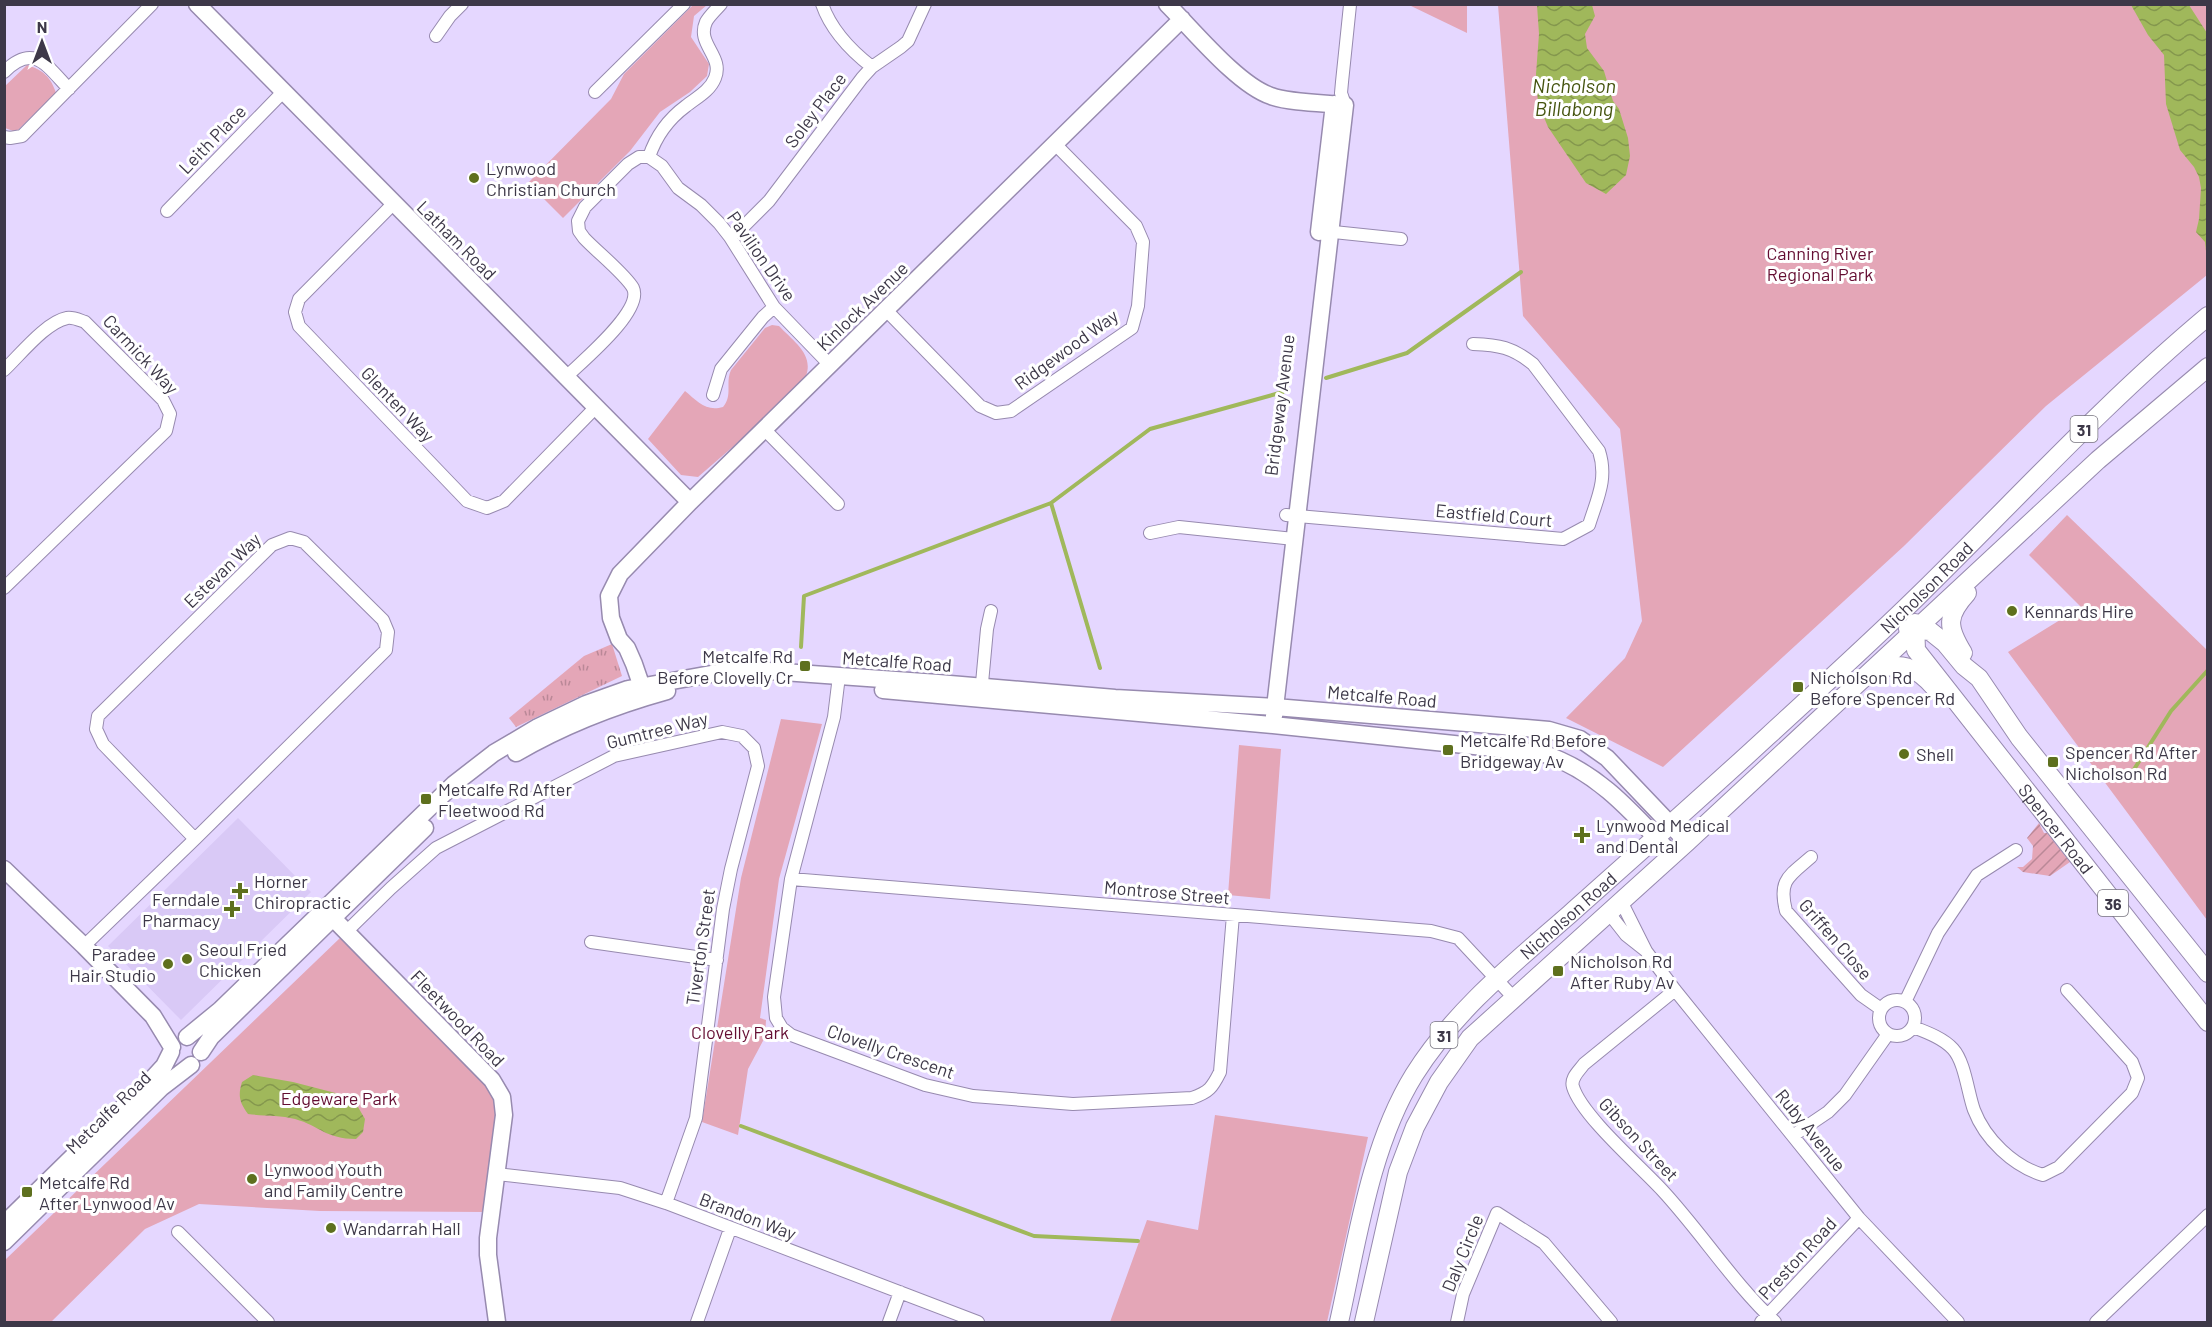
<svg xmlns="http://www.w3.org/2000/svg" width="2212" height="1327" font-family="Barlow,sans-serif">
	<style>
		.built { fill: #d9c9f6 }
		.grass { fill: url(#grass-tufts) }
		.park { fill: #e4a6b7 }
		.garden { fill: url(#garden-furrows) }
		.water { fill: url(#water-waves) }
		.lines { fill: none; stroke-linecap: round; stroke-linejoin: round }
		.stream { stroke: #a0b85b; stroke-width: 4 }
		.street-casing { stroke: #978aaf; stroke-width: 14 }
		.secondary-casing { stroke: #978aaf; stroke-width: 19 }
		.primary-casing { stroke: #978aaf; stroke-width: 20 }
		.street { stroke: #fff; stroke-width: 12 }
		.secondary { stroke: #fff; stroke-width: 16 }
		.primary { stroke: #fff; stroke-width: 18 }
		.poi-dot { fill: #5e701e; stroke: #fff; stroke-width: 2 }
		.labels { text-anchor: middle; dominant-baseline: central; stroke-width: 6; stroke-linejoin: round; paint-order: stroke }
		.shield { fill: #fff; stroke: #77747f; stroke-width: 1.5 }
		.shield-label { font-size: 16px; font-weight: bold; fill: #3d3848 }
		.street-label { font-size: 18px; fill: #3d3848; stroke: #fff }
		.poi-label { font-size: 18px; fill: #3d3848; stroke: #fff; text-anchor: start }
		.park-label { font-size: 18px; fill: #640d32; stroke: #fff }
		.water-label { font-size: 20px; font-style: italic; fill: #45540f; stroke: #fff }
	</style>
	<defs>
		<pattern id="grass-tufts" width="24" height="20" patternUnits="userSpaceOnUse" patternTransform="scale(1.5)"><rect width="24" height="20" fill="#e4a6b7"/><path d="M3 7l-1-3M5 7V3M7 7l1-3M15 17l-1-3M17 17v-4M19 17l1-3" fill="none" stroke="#ba8897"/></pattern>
		<pattern id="garden-furrows" width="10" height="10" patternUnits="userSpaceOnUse" patternTransform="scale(1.5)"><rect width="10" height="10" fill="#e4a6b7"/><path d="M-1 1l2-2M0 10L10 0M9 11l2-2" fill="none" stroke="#ba8897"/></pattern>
		<pattern id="water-waves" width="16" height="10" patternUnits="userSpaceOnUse" patternTransform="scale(1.5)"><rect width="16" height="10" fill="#a0b85b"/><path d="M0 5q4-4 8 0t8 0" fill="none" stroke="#84974d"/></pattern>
	</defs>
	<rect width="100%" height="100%" fill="#e5d7ff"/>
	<!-- built -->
	<path class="built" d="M238 818 311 892 181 1020 108 946Z"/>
	<!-- grass -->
	<path class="grass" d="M612 644 622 676 516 727 509 718 584 656Z"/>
	<!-- park -->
	<path class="park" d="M693 5H707L694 16 691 37 709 64 707 76 690 92 660 112 630 151 563 218 528 183 611 99 624 74Z
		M1409 5H1467V33Z
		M1498 5H2207V275L2046 406 1904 546 1663 767 1566 718 1625 658 1642 621 1620 429 1523 316Z
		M27 65C43 70 51 77 56 93L16 132 5 128 4 87Z
		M772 325 779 326C793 341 814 354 806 376L743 438 698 477 681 475 648 439 685 391C697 401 706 412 723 407 733 395 725 383 731 370L765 328Z
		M2067 515 2207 650V920L2008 652 2081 607 2029 555Z
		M781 719 822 724 779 879 760 1018 766 1020 765 1037 748 1069 738 1135 702 1122 741 878Z
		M1239 745 1281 749 1270 899 1228 895Z
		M340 938 484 1082 495 1101 497 1116 485 1212 320 1211 199 1204 145 1229 51 1322H5V1260Z
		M1215 1115 1368 1137 1327 1322H1110L1147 1220 1198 1230Z"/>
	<!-- garden -->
	<path class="garden" d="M2039 823 2044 833H2047L2070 862 2050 876 2023 872 2017 867H2023L2032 859 2033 846 2027 838Z"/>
	<!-- water -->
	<path class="water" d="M1537 5H1592L1595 16 1585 34 1587 48 1604 71 1613 101 1619 109 1628 138 1630 156 1626 175 1606 194 1586 183 1548 127 1538 103 1536 74 1539 34Z
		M2131 5H2189L2207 33V260L2205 242 2196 232 2199 219 2201 188 2199 177 2194 167 2180 150 2166 104 2164 55 2148 35Z
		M253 1075 293 1082 347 1096 358 1107 365 1119 363 1132 356 1139C326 1139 320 1126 295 1119 280 1115 263 1116 248 1114 239 1102 238 1095 242 1082Z"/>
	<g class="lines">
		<!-- stream -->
		<path class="stream" d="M1326 378 1407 353 1521 272
			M1051 503 1100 668
			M801 647 804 596 1051 503 1150 429 1283 392
			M2133 771 2171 711 2208 670
			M741 1126 1034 1236 1138 1241"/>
		<defs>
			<path id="street" d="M822 4C831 30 850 50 872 67
				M436 36 450 16 462 4
				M4 72C34 42 47 66 69 89
				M595 92 684 4
				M1345 105 1341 93 1342 82 1350 5
				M4 137 10 138 22 136 152 4
				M649 157C656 136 667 120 686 106 696 98 710 91 715 78 724 56 696 44 706 22 709 16 716 10 721 4
				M393 204 299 299 295 312 299 326 467 501 487 508 504 501 595 408
				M167 211 283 92
				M1324 231 1401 239
				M730 237 743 227 769 201 862 78 872 67 901 47 908 41 925 4
				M886 310 980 406 996 413 1011 411 1132 328 1138 306 1143 242 1136 226 1055 144
				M4 370C20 355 46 322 67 318 73 317 79 320 85 322L163 400 170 414 166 431 4 588
				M565 378C580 363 644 311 633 288 625 274 596 251 584 238L579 231 578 221 585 207 628 164 639 157H649L662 166 678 188 701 205 719 223 730 237 774 307 830 365
				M713 395 721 369 763 317 774 307
				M764 429 838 504
				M1286 515 1563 539 1589 525C1597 499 1608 479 1599 451L1533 364C1512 347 1499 345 1473 344
				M1150 533 1179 527 1294 539
				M839 676 834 717 791 879 774 997 776 1018 782 1028 791 1035 925 1085 973 1096 1073 1104 1192 1098C1209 1092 1212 1088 1220 1072L1233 915
				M981 694 987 629 991 611
				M1811 857C1789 876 1778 880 1786 911L1861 995 1881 1009
				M791 879 1431 931 1458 938 1513 997
				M1621 901 1646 951 1675 990 1859 1218 1958 1322
				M1608 912 1626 935 1645 950
				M346 932 391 888 436 848 614 756 722 732 742 736 754 748 758 766 731 869 723 909 696 1118 666 1203
				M591 942 717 960
				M84 946 195 839 386 650 388 632 383 620 304 542 290 538 272 545 98 716 96 729 103 744 195 839
				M1675 990 1584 1064C1579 1071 1570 1078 1573 1087 1582 1116 1640 1166 1662 1190 1701 1232 1734 1284 1775 1322
				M1879 1018a18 18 0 1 1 36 0a18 18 0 1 1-36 0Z
				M1905 1002 1938 933 1977 875 2016 850
				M1913 1027C1926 1032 1943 1038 1953 1049 1965 1062 1968 1094 1974 1110 1985 1139 2013 1166 2043 1175L2059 1167 2132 1093 2138 1078 2132 1062 2067 990
				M1794 1135 1828 1112 1845 1095 1888 1034
				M497 1174 620 1188 666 1203 978 1322
				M178 1232 268 1322
				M697 1322 730 1229
				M889 1322 900 1292
				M1457 1322 1463 1294 1497 1213 1544 1243 1611 1322
				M1761 1322 1859 1218
				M2096 1322 2208 1215"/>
			<path id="secondary" d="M197 4 690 502
				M1167 4C1194 31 1238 85 1271 96 1290 103 1325 103 1345 105L1274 716
				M1319 232 1334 104
				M883 690 1273 725 1541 753C1597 770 1634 814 1672 855
				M645 696 634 664 627 648 619 639 611 618 609 596 620 574 690 502 1182 19
				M516 753C564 725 613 706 667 691
				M4 869 84 946 153 1016 172 1047
				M325 910 492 1080 502 1097 504 1115 488 1238V1255L497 1322
				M187 1037 220 1010 454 784 494 753 538 727 586 704 628 689 722 672 769 671 938 683 1115 698 1275 707 1549 730 1580 739 1607 758 1687 842
				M201 1052 211 1037 425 828
				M4 1224 153 1078 164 1066 171 1052
				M4 1242 161 1088 191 1065"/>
			<g id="primary">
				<path id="s1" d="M1915 623 1916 650 2208 1022"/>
				<path d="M1908 629 1930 631 1945 643 1964 666 1979 678 2019 737 2208 973"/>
				<path d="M1963 653C1947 627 1946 616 1967 593"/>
				<path d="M1873 670C1901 662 1915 665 1935 688"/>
				<path id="s2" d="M1339 1322C1357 1242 1370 1146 1414 1075 1454 1011 1514 963 1570 914 1636 855 1703 796 1768 736 1818 690 1869 644 1918 596 2014 502 2104 403 2208 316"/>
				<path d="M1364 1322 1398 1172 1415 1127 1439 1082 1470 1038 1687 842 2098 460 2208 367"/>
			</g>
		</defs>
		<!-- street casing -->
		<use href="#street" class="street-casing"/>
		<!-- secondary casing -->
		<use href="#secondary" class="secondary-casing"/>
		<!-- primary casing -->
		<use href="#primary" class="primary-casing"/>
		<!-- street -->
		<use href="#street" class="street"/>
		<!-- secondary -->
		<use href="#secondary" class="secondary"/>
		<!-- primary -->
		<use href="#primary" class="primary"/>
	</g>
	<!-- markers -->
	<g class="poi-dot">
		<circle cx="474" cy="178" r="6"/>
		<circle cx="2012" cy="611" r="6"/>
		<rect x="799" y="660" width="12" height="12" rx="3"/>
		<rect x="1792" y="681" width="12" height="12" rx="3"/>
		<rect x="1442" y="744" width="12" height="12" rx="3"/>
		<circle cx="1904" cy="754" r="6"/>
		<rect x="2047" y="756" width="12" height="12" rx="3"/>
		<rect x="420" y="793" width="12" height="12" rx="3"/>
		<path d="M1579 826h6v6h6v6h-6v6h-6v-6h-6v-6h6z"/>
		<path d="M237 882h6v6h6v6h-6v6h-6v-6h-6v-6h6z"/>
		<path d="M229 900h6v6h6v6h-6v6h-6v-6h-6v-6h6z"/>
		<circle cx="187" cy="959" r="6"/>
		<circle cx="168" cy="964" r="6"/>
		<rect x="1552" y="965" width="12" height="12" rx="3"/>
		<circle cx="252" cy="1179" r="6"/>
		<rect x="21" y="1186" width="12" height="12" rx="3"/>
		<circle cx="331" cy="1228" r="6"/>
	</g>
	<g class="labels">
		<!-- shield labels -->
		<g class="shield">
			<rect x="2070.5" y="416" width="27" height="26" rx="4.5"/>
			<rect x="2098" y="890" width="30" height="26" rx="4.5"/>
			<rect x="1430.5" y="1022" width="27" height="26" rx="4.5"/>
		</g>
		<g class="shield-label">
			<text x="2084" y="429">31</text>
			<text x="2113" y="903">36</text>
			<text x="1444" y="1035">31</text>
		</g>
		<!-- street labels -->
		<g class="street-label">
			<text transform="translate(815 110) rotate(-53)">Soley Place</text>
			<text transform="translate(212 139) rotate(-46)">Leith Place</text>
			<text transform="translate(457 240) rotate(45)">Latham Road</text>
			<text transform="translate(762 256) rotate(55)">Pavilion Drive</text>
			<text transform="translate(862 306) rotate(-44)">Kinlock Avenue</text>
			<text transform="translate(1066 349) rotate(-36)">Ridgewood Way</text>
			<text transform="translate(141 354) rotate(47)">Carmick Way</text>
			<text transform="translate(398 404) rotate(46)">Glenten Way</text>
			<text transform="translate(1279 405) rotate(-83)">Bridgeway Avenue</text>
			<text transform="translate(1494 515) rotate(5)">Eastfield Court</text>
			<text transform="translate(222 570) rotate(-44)">Estevan Way</text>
			<text stroke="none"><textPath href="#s2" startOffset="968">Nicholson Road</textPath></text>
			<text transform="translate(897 661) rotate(4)">Metcalfe Road</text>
			<text transform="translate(1382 696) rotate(5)">Metcalfe Road</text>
			<text transform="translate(657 730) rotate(-14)">Gumtree Way</text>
			<text stroke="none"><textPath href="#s1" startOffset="254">Spencer Road</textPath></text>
			<text transform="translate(1167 892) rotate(5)">Montrose Street</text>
			<text stroke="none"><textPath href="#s2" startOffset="482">Nicholson Road</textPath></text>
			<text transform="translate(1836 939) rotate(49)">Griffen Close</text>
			<text transform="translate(700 947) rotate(-82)">Tiverton Street</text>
			<text transform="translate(458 1018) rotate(46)">Fleetwood Road</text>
			<text transform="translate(891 1051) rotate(19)">Clovelly Crescent</text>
			<text transform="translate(108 1112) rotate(-44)">Metcalfe Road</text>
			<text transform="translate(1811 1130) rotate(51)">Ruby Avenue</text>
			<text transform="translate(1639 1139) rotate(47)">Gibson Street</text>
			<text transform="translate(748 1216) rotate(21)">Brandon Way</text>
			<text transform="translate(1462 1253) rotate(-68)">Daly Circle</text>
			<text transform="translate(1797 1258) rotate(-47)">Preston Road</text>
		</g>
		<!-- poi labels -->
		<g class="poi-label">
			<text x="486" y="168">Lynwood<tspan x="486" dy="21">Christian Church</tspan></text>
			<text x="2024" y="611">Kennards Hire</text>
			<text x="793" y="656" text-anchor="end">Metcalfe Rd<tspan x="793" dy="21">Before Clovelly Cr</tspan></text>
			<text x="1810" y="677">Nicholson Rd<tspan x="1810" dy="21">Before Spencer Rd</tspan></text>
			<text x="1460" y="740">Metcalfe Rd Before<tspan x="1460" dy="21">Bridgeway Av</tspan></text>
			<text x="2065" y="752">Spencer Rd After<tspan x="2065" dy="21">Nicholson Rd</tspan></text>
			<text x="1916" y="754">Shell</text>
			<text x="438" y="789">Metcalfe Rd After<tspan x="438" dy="21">Fleetwood Rd</tspan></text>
			<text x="1596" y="825">Lynwood Medical<tspan x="1596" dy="21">and Dental</tspan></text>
			<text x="254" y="881">Horner<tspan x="254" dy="21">Chiropractic</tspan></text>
			<text x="220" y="899" text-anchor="end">Ferndale<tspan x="220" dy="21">Pharmacy</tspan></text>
			<text x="199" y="949">Seoul Fried<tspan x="199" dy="21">Chicken</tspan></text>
			<text x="156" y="954" text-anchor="end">Paradee<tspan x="156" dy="21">Hair Studio</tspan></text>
			<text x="1570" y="961">Nicholson Rd<tspan x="1570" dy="21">After Ruby Av</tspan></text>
			<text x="264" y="1169">Lynwood Youth<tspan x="264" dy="21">and Family Centre</tspan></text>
			<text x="39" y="1182">Metcalfe Rd<tspan x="39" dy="21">After Lynwood Av</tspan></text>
			<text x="343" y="1228">Wandarrah Hall</text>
		</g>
		<!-- park labels -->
		<g class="park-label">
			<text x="1820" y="253">Canning River<tspan x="1820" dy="21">Regional Park</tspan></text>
			<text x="740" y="1032">Clovelly Park</text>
			<text x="339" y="1098">Edgeware Park</text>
		</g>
		<!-- water labels -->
		<g class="water-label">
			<text x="1574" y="85">Nicholson<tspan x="1574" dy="23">Billabong</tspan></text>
		</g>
	</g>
	<!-- border -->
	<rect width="2212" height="1327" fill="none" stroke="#3d3848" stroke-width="12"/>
	<!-- north arrow -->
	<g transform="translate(42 42)" stroke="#ffffff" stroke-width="4.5" paint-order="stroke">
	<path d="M0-4.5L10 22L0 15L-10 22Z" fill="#3d3848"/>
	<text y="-9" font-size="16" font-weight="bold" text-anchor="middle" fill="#3d3848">N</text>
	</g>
</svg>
